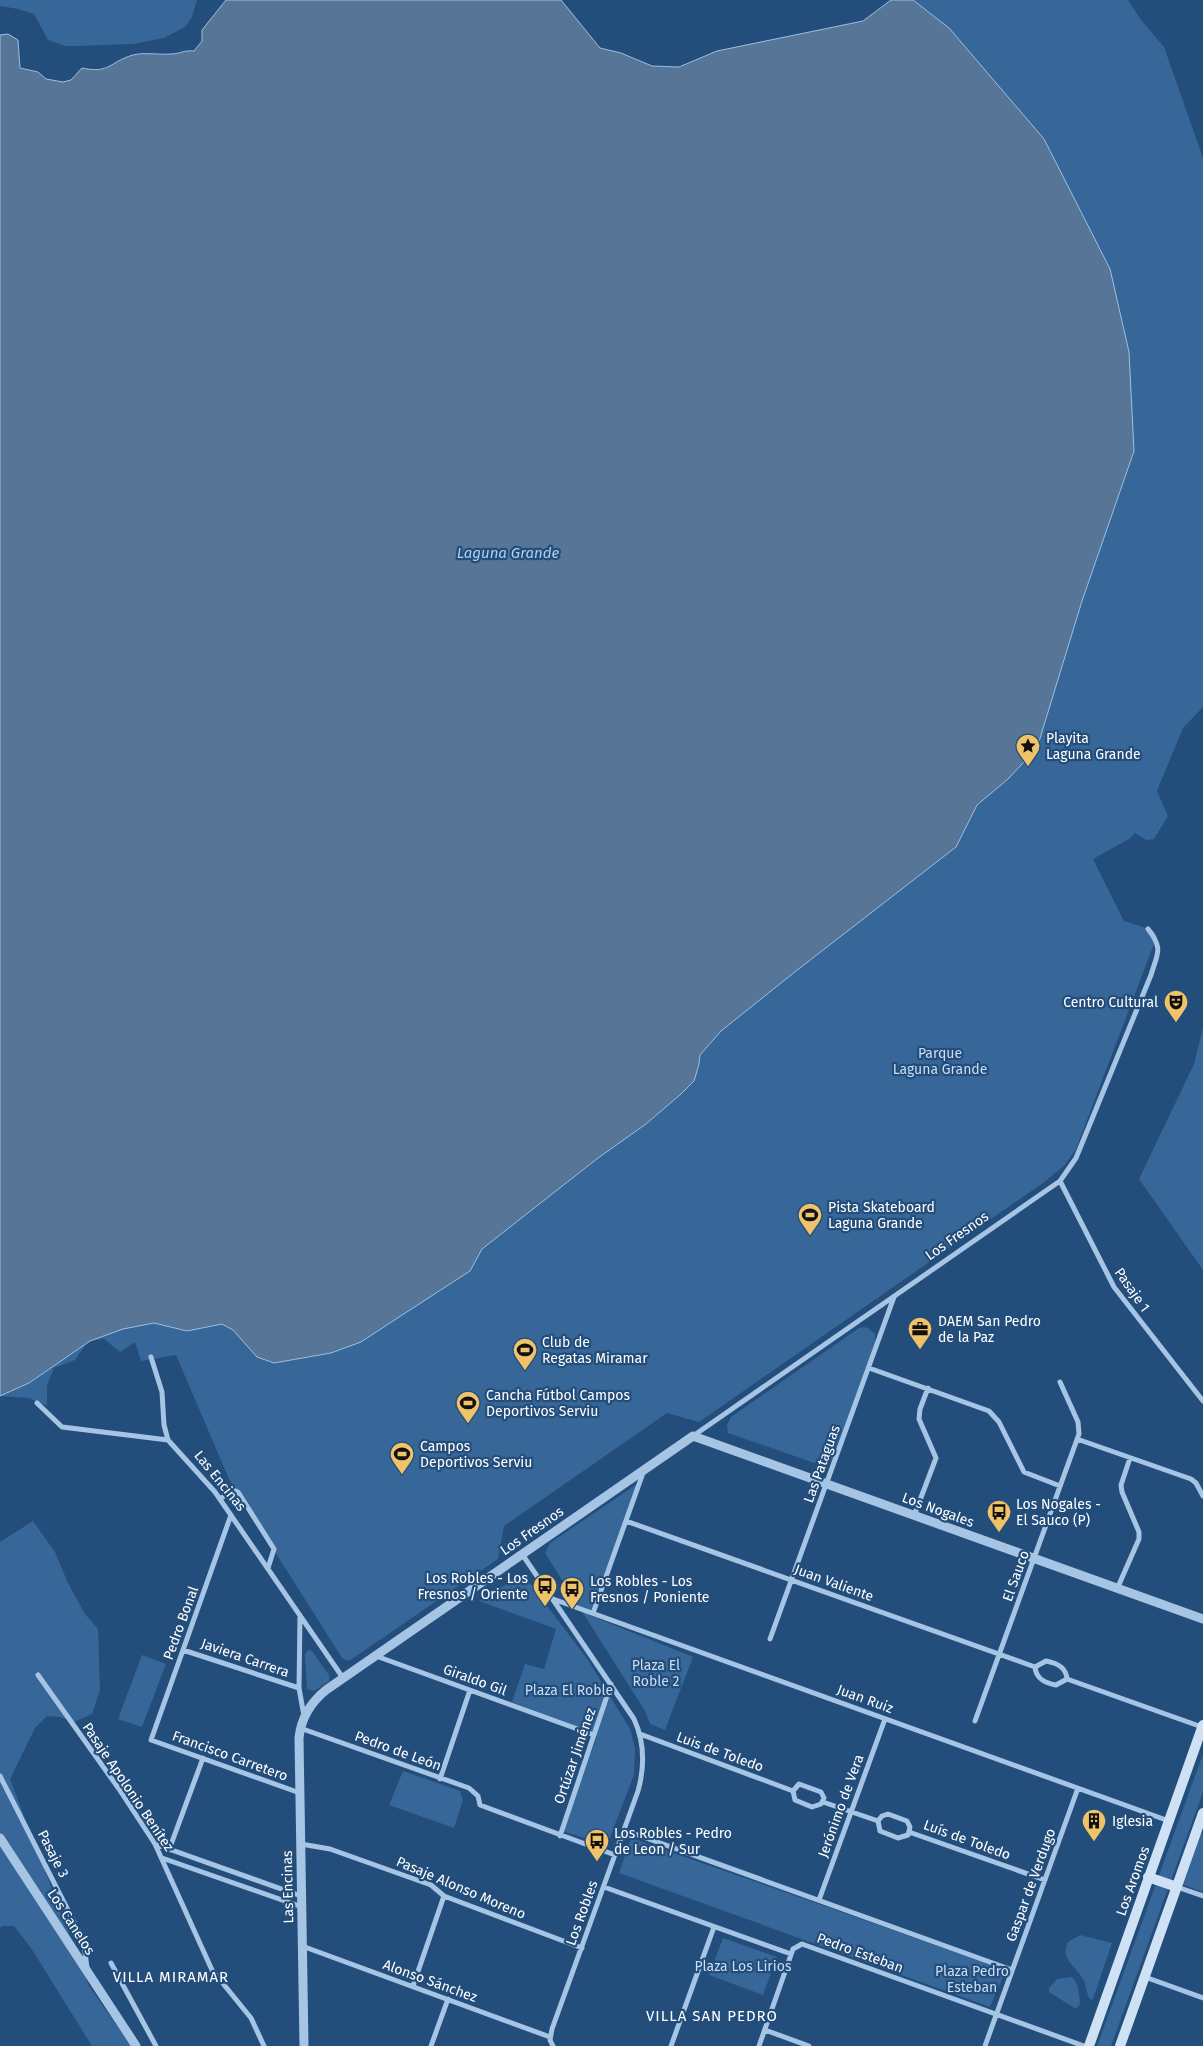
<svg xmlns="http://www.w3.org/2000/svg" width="1203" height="2046" font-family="'Fira Sans',sans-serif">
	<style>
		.green { fill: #366798 }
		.water { fill: #567597; stroke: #9ac0e6 }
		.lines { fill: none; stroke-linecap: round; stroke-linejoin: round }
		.minor { stroke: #a6c5e5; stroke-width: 5 }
		.tertiary { stroke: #a6c5e5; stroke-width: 9 }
		.secondary { stroke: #cfe1f4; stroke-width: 10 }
		.labels { text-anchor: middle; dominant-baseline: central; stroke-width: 4.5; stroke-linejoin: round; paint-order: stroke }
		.poi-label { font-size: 14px; fill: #fff; stroke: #234d7a; text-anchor: start }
		.park-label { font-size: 14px; fill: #c8def4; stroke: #234d7a }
		.street-label { font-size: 14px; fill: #fff; stroke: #234d7a }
		.water-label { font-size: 15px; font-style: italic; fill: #b1cfed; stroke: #234d7a }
		.neighbourhood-label { font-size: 15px; letter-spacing: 1px; fill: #fff; stroke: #234d7a }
	</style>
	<rect width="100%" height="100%" fill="#234d7a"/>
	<!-- green -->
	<path class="green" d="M0 0H197L192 17 185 27 164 38 133 44 77 46H65L48 40 34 14 18 9 0 6Z
		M250 0 671 71 949 28 913 0H1128L1141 20 1164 47 1203 158V707L1183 728 1157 791 1168 816 1154 839 1146 840 1135 833 1129 839 1093 859 1124 921 1153 930 1157 936 1076 1149 1064 1166 1043 1183 699 1422 667 1413 504 1526 498 1559 349 1661 342 1658 229 1479 176 1355 141 1361 135 1342 120 1352 104 1339 88 1341 75 1360 54 1368 47 1385V1406L29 1398 0 1396V52L20 72 63 95 193 59Z
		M1203 1027V1270L1139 1179 1194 1064Z
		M864 1327 868 1328 875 1334V1342L833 1458 829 1464 823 1466 728 1433 727 1425 731 1417 859 1328Z
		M637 1484 589 1615 693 1657 665 1730 650 1724 645 1711 545 1553 550 1543Z
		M33 1521 55 1552 68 1583 85 1614 98 1629 100 1690 92 1714 74 1722 60 1717 47 1716 35 1728 10 1779 89 1986 131 2046H92L31 1948 14 1926H2L0 1928V1542Z
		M523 1574 588 1660 630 1729 635 1748 634 1775 607 1845 562 1831 597 1736 512 1702 525 1664 544 1669 556 1629 479 1601Z
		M308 1650 312 1651 329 1675V1681L314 1691 307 1689 305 1654Z
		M142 1655 166 1664 142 1727 118 1719Z
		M1203 1754V1792L1111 2046H1097Z
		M403 1771 460 1791 463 1800 454 1828 389 1805Z
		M1200 1833 1203 1834V1892L1181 1884Z
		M631 1838 1006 1970 990 2007 619 1873Z
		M1080 1935 1112 1943 1093 1999 1091 2000C1086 1995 1087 1988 1084 1981 1078 1967 1059 1960 1068 1942Z
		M723 1938 777 1957 763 1995 709 1975Z
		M1072 1977C1079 1984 1079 1994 1080 2004L1076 2009 1049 1992V1988L1057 1979Z"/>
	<!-- water -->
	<path class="water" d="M226 0H561L600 48 621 53 652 66 679 67 717 51 863 21 891 0H913L949 28 1044 139 1110 269 1129 352 1134 451 1082 601 1037 748 1008 779 977 805 956 847 796 971 721 1031 700 1055 699 1064 694 1081 681 1094 646 1124 598 1158 482 1249 470 1271 396 1319 361 1342 331 1353 274 1363 257 1357 233 1330 222 1324 187 1331 154 1323 123 1329 90 1341 29 1383 0 1396V35L8 34 18 40 20 68 38 72 46 79 63 82 71 80 82 68C110 74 109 62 133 55 144 52 159 55 171 54 180 54 183 50 194 51L202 41V30Z"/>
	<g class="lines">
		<!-- minor -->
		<path class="minor" d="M1060 1181 1114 1287 1203 1401
			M869 1368 989 1411 999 1422 1024 1472 1060 1486
			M37 1403 62 1427 168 1440 164 1425 162 1392 151 1357
			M693 1436 1060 1181 1076 1158 1151 975C1157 954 1164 949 1148 929
			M1077 1439 1191 1479 1196 1483 1203 1496
			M168 1440 215 1492 343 1678
			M220 1499 233 1490 238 1492 274 1549 268 1568
			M231 1515 151 1740 300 1793
			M914 1516 936 1458 919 1419 920 1409 928 1388
			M626 1521 1035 1667
			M522 1554 634 1719C645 1743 645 1766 638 1791L552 2029 550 2040 553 2046
			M1117 1589 1139 1539V1532L1122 1492 1121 1485 1130 1458
			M553 1599 1169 1821
			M593 1613 643 1473
			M300 1615 299 1688 304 1716
			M770 1639 894 1297
			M183 1650 299 1688
			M376 1656 594 1735
			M1035 1667C1036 1679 1045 1683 1056 1685L1067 1679
			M1035 1667 1046 1661C1057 1663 1066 1667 1067 1679
			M38 1675 119 1789 155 1844 212 1970 251 2018 264 2046
			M1067 1679 1202 1727
			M975 1721 1079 1434 1078 1422 1060 1382
			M300 1728 469 1788 478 1796 480 1805 615 1855
			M640 1734 793 1791
			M0 1776 78 1930 85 1952 87 1968
			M440 1779 470 1690
			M799 1784 821 1792 824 1798 821 1804 812 1807 795 1800 793 1791Z
			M823 1802 878 1821
			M888 1814 907 1821 910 1827 908 1835 898 1838 880 1831 878 1821 882 1816Z
			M624 1830 1012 1970
			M909 1832 1045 1880
			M560 1836 611 1684
			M155 1844 301 1896
			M301 1844 330 1849 431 1885 444 1896 582 1948
			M169 1850 203 1758
			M162 1858 302 1907
			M604 1887 791 1954
			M1177 1887 1203 1896
			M819 1900 885 1719
			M302 1946 550 2037
			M111 1963 156 2046
			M1145 1977 1203 1998
			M413 1986 444 1896
			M765 2030 809 2046
			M431 2046 448 1999
			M671 2046 714 1927
			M759 2046 793 1949 802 1944 1084 2046
			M985 2046 1078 1788"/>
		<!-- tertiary -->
		<path class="tertiary" d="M0 1838 136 2046
			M304 2046 299 1738C301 1718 310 1703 326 1690L693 1436 1203 1619"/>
		<!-- secondary -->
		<path class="secondary" d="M1148 1877 1177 1887
			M1089 2046 1203 1725
			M1120 2046 1203 1813"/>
	</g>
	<!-- icons -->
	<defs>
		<symbol id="sight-pin" viewBox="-11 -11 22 30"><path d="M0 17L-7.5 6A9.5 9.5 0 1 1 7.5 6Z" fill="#f0c369" stroke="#234d7a"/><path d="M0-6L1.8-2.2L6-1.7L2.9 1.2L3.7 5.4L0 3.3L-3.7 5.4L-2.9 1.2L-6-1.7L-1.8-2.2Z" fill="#111"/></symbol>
		<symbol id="theatre-pin" viewBox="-11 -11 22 30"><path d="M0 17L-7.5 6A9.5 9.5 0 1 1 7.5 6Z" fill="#f0c369" stroke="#234d7a"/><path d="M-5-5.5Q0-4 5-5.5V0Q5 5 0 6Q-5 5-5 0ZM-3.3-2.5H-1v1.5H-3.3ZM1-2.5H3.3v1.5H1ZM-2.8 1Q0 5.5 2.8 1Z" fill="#111"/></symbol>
		<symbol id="stadium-pin" viewBox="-11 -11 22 30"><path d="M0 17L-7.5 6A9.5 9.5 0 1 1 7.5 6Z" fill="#f0c369" stroke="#234d7a"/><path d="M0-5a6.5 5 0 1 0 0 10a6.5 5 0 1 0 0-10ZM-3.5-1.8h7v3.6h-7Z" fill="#111"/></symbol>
		<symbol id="office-pin" viewBox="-11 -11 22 30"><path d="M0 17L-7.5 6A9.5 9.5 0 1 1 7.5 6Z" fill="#f0c369" stroke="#234d7a"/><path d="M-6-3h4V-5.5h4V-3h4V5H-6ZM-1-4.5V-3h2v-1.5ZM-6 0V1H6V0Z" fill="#111"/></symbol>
		<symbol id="bus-pin" viewBox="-11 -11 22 30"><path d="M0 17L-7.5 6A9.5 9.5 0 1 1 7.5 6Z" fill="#f0c369" stroke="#234d7a"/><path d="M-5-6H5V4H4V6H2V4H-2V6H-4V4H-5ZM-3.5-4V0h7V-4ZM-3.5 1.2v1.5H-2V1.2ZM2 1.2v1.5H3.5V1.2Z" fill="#111"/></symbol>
		<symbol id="building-pin" viewBox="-11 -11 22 30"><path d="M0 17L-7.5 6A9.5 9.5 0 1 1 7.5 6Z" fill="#f0c369" stroke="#234d7a"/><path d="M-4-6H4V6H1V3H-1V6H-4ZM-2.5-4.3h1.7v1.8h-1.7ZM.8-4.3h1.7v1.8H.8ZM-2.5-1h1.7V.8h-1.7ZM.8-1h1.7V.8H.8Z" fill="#111"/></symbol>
	</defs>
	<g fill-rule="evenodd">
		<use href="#sight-pin" x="1014" y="732" width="28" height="38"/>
		<use href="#theatre-pin" x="1162" y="988" width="28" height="38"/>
		<use href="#stadium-pin" x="796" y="1201" width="28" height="38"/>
		<use href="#office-pin" x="906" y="1315" width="28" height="38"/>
		<use href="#stadium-pin" x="511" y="1336" width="28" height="38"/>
		<use href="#stadium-pin" x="454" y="1389" width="28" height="38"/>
		<use href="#stadium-pin" x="388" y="1440" width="28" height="38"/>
		<use href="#bus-pin" x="985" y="1498" width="28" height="38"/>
		<use href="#bus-pin" x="531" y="1572" width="28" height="38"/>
		<use href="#bus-pin" x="558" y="1575" width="28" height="38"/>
		<use href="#building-pin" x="1080" y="1807" width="28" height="38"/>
		<use href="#bus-pin" x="583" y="1827" width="28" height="38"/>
	</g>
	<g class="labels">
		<!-- poi labels -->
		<g class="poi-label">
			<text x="1046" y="738">Playita<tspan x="1046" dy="16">Laguna Grande</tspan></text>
			<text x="1158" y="1002" text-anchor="end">Centro Cultural</text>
			<text x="828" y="1207">Pista Skateboard<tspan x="828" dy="16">Laguna Grande</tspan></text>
			<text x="938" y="1321">DAEM San Pedro<tspan x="938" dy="16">de la Paz</tspan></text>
			<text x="542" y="1342">Club de<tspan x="542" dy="16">Regatas Miramar</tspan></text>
			<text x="486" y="1395">Cancha Fútbol Campos<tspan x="486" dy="16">Deportivos Serviu</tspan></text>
			<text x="420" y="1446">Campos<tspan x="420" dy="16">Deportivos Serviu</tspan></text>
			<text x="1016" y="1504">Los Nogales -<tspan x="1016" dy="16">El Sauco (P)</tspan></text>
			<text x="528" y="1578" text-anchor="end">Los Robles - Los<tspan x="528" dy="16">Fresnos / Oriente</tspan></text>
			<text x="590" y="1581">Los Robles - Los<tspan x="590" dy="16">Fresnos / Poniente</tspan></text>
			<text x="1112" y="1821">Iglesia</text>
			<text x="614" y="1833">Los Robles - Pedro<tspan x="614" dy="16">de Leon / Sur</tspan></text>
		</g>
		<!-- park labels -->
		<g class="park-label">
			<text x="940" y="1053">Parque<tspan x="940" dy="16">Laguna Grande</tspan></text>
			<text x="656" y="1665">Plaza El<tspan x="656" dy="16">Roble 2</tspan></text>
			<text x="569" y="1690">Plaza El Roble</text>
			<text x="743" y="1966">Plaza Los Lirios</text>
			<text x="972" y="1971">Plaza Pedro<tspan x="972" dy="16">Esteban</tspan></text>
		</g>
		<!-- street labels -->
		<g class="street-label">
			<text transform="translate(957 1236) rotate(-35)">Los Fresnos</text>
			<text transform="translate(1132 1290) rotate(55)">Pasaje 1</text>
			<text transform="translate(822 1464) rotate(-70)">Las Pataguas</text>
			<text transform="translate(220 1481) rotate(51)">Las Encinas</text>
			<text transform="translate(938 1510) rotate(20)">Los Nogales</text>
			<text transform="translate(532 1531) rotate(-35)">Los Fresnos</text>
			<text transform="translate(1016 1576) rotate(-70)">El Sauco</text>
			<text transform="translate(834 1583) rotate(20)">Juan Valiente</text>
			<text transform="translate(181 1623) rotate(-70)">Pedro Bonal</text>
			<text transform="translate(245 1658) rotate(19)">Javiera Carrera</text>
			<text transform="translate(475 1680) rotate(20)">Giraldo Gil</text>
			<text transform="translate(865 1699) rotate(20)">Juan Ruiz</text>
			<text transform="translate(398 1751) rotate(20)">Pedro de León</text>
			<text transform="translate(720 1752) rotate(20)">Luis de Toledo</text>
			<text transform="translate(230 1756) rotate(20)">Francisco Carretero</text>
			<text transform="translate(575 1756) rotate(-71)">Ortúzar Jiménez</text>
			<text transform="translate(128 1787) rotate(56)">Pasaje Apolonio Benítez</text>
			<text transform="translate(841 1806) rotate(-70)">Jerónimo de Vera</text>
			<text transform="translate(967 1840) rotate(20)">Luís de Toledo</text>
			<text transform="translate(53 1854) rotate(63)">Pasaje 3</text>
			<text transform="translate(1133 1881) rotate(-70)">Los Aromos</text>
			<text transform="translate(1031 1885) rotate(-70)">Gaspar de Verdugo</text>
			<text transform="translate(288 1887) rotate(-91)">Las Encinas</text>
			<text transform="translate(461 1888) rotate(23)">Pasaje Alonso Moreno</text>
			<text transform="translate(582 1913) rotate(-70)">Los Robles</text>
			<text transform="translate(71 1922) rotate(57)">Los Canelos</text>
			<text transform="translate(860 1953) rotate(20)">Pedro Esteban</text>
			<text transform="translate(430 1981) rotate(20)">Alonso Sánchez</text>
		</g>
		<!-- water labels -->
		<g class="water-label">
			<text x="508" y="553">Laguna Grande</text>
		</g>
		<!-- neighbourhood labels -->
		<g class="neighbourhood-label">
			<text x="171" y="1977">VILLA MIRAMAR</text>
			<text x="712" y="2016">VILLA SAN PEDRO</text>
		</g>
	</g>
</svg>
